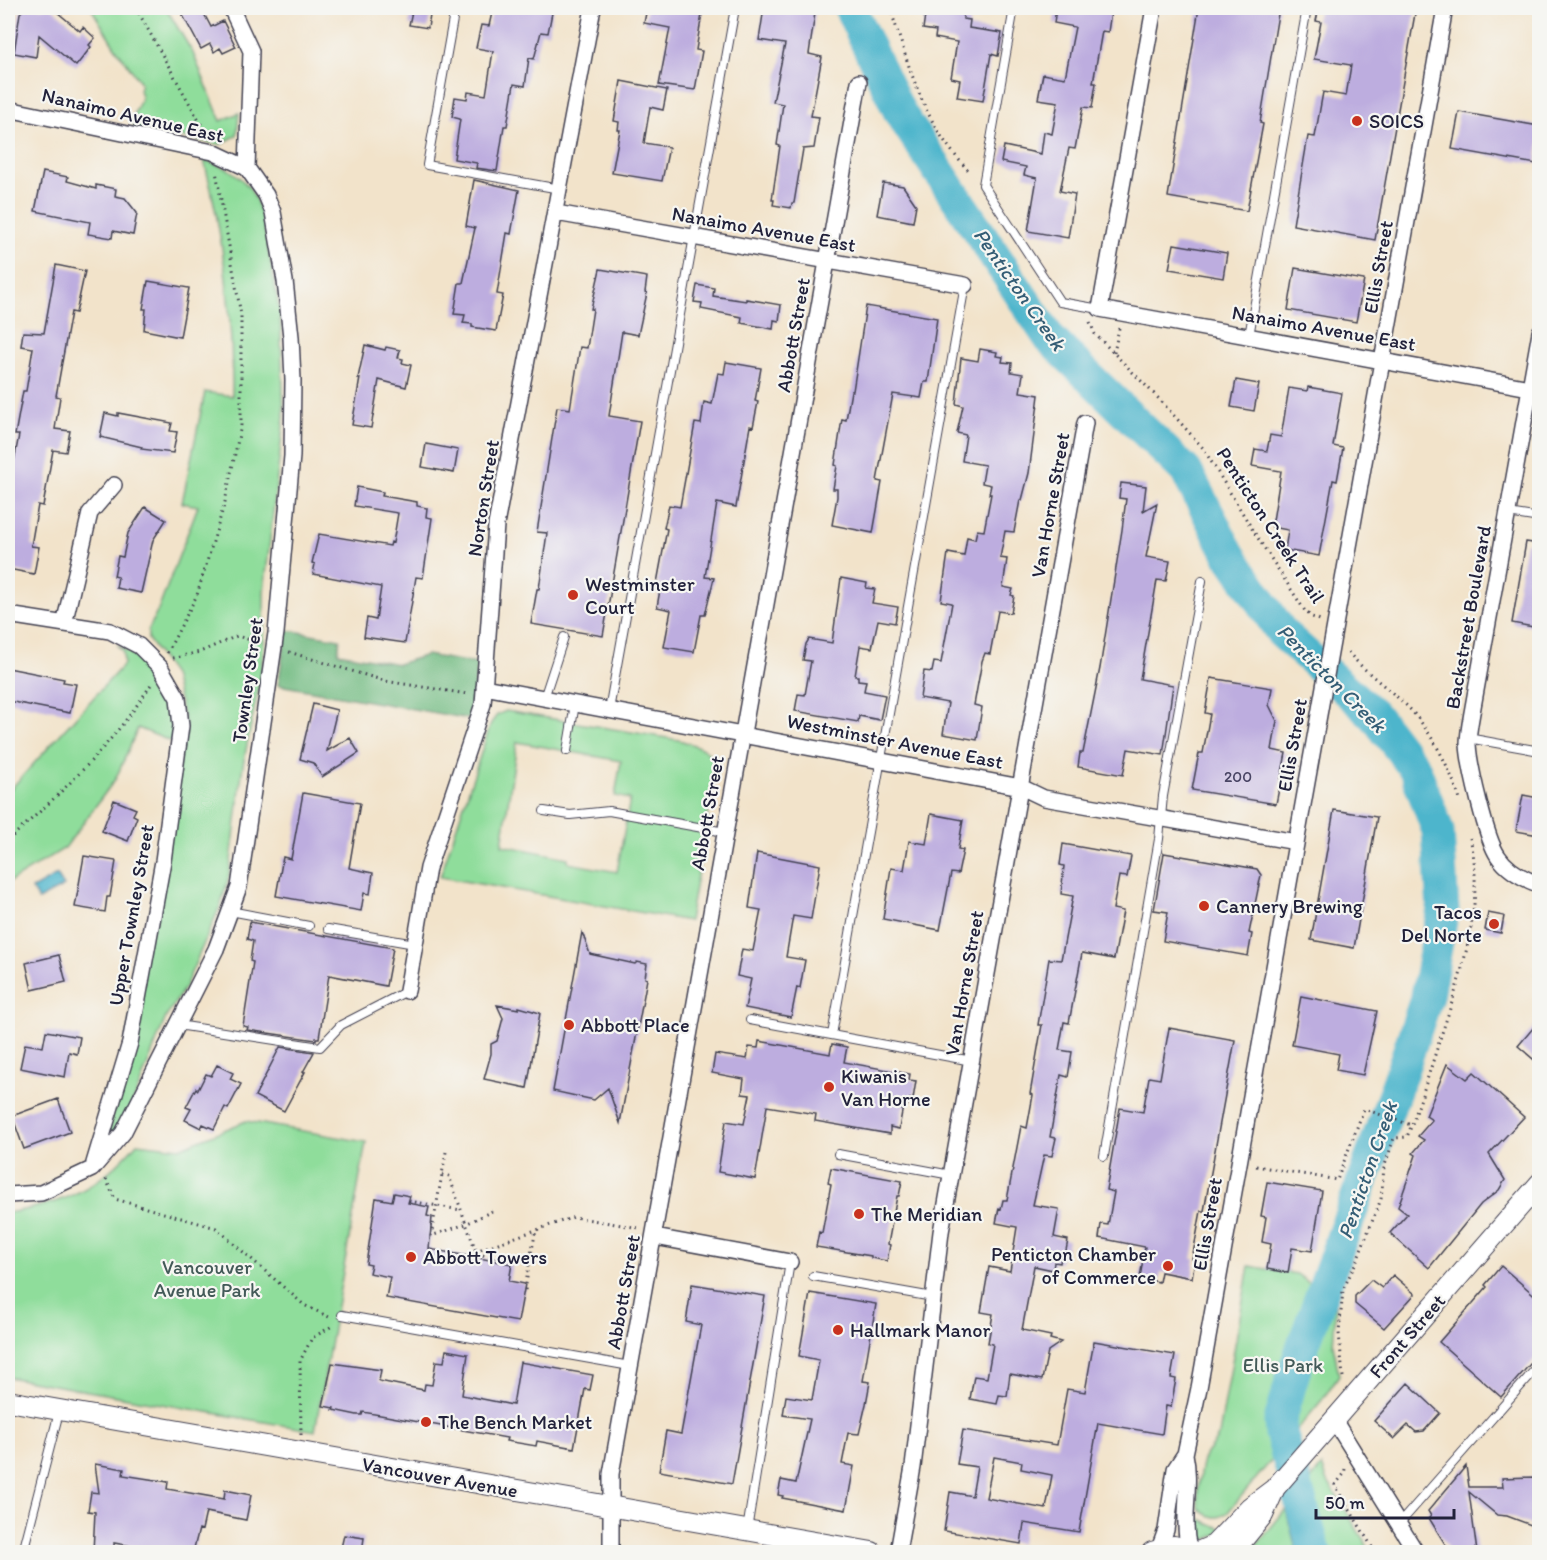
<svg xmlns="http://www.w3.org/2000/svg" width="1547" height="1560" font-family="Itim,sans-serif">
	<style>
		.green { fill: #8fdd9b; stroke: #58806b; stroke-width: 1.5; fill-rule: evenodd }
		.forest { fill: #73bc83; stroke: #4a6f5f; stroke-width: 1.5 }
		.water { fill: #4eb5cc; stroke: #386c84; stroke-width: 1.5 }
		.lines { fill: none; stroke-linecap: round; stroke-linejoin: round }
		.river { stroke: #4eb5cc; stroke-width: 33 }
		.building { fill: #bdaddf; fill-rule: evenodd }
		.service-casing { stroke: #413f50; stroke-width: 10 }
		.minor-casing { stroke: #413f50; stroke-width: 18 }
		.tertiary-casing { stroke: #413f50; stroke-width: 22 }
		.path { stroke: #413f50; stroke-width: 3; stroke-dasharray: 1.5 4.5; stroke-linecap: butt }
		.service { stroke: #fff; stroke-width: 8 }
		.minor { stroke: #fff; stroke-width: 15 }
		.tertiary { stroke: #fff; stroke-width: 20 }
		.poi-dot { fill: #c8321e; stroke: #f6f6f2; stroke-width: 2 }
		.labels { text-anchor: middle; dominant-baseline: central; stroke-width: 4.5; stroke-linejoin: round; paint-order: stroke }
		.number-label { font-size: 16px; fill: #494564 }
		.street-label { font-size: 20px; fill: #22223b; stroke: #f6f6f2 }
		.poi-label { font-size: 20px; fill: #22223b; stroke: #f6f6f2; text-anchor: start }
		.park-label { font-size: 20px; fill: #435a58; stroke: #f6f6f2 }
		.water-label { font-size: 21px; font-style: italic; fill: #345d75; stroke: #f6f6f2 }
	</style>
	<rect width="100%" height="100%" fill="#f6f6f2"/>
	<filter id="ink" filterUnits="userSpaceOnUse"><feTurbulence type="fractalNoise" baseFrequency=".0167" numOctaves="2"/><feDisplacementMap in="SourceGraphic" scale="12" xChannelSelector="R" yChannelSelector="G"/><feConvolveMatrix kernelMatrix="1 2 1 2 8 2 1 2 1" color-interpolation-filters="sRGB"/></filter>
	<filter id="wash" filterUnits="userSpaceOnUse"><feTurbulence type="fractalNoise" baseFrequency=".008" numOctaves="4" result="noise"/><feDisplacementMap in="SourceGraphic" scale="24" xChannelSelector="R" yChannelSelector="G"/><feGaussianBlur stdDeviation="1.35" result="paint"/><feColorMatrix in="noise" values="0 0 0 0 0 0 0 0 0 0 0 0 0 0 0 0 0 1.4 0 .05"/><feComposite in="paint" operator="in"/></filter>
	<g filter="url(#wash)">
		<rect width="100%" height="100%" fill="#f2e3ca"/>
		<!-- green -->
		<path class="green" d="M91 8H166L193 53 221 121 239 113 237 135 222 144H216L133 128C134 123 134 117 135 112 138 103 145 100 139 90L141 83 115 47Z
			M204 160 228 169 239 177 249 187 256 200 262 217 280 313 284 417 264 592V643L261 675 243 765 229 876 221 904 185 987 166 1017 126 1120 110 1139 108 1136 186 727 173 675 148 639V631L159 608 198 506 182 503 205 392 232 396C233 317 224 237 204 160Z
			M117 645C126 649 133 655 140 661 168 684 175 707 172 742L138 728 116 778 65 848 8 883V792L124 664 123 652Z
			M506 711 679 740C697 746 714 749 716 770L689 921 440 877 491 723 497 715ZM517 742 621 761 615 796 630 799 617 872 568 863V858L502 845Z
			M246 1121 366 1142 315 1431 8 1377V1213C66 1203 98 1189 137 1143L180 1148Z
			M1249 1266 1297 1274 1336 1304 1333 1345 1339 1375 1322 1400 1228 1512C1218 1521 1207 1517 1199 1508 1196 1497 1200 1466 1205 1455 1209 1448 1215 1444 1219 1435Z
			M1322 1466 1328 1482 1371 1552H1327L1325 1534 1309 1482Z
			M1286 1509 1297 1552H1251Z
			M1191 1515 1222 1529 1217 1535 1197 1543 1195 1541Z"/>
		<!-- forest -->
		<path class="forest" d="M287 630 340 639 338 653 398 664 427 655 478 664 469 719 278 685Z"/>
		<!-- water -->
		<path class="water" d="M57 875 64 886 38 900 32 889Z
			M1309 1482 1325 1534 1327 1552H1297L1286 1509Z"/>
		<g class="lines">
			<!-- river -->
			<path class="river" d="M850 8 900 113 1050 339 1186 471 1229 554 1282 633 1374 715 1415 769 1438 831 1443 910 1427 996 1399 1080 1295 1368 1280 1421 1281 1433 1315 1552"/>
		</g>
		<g id="blocks">
			<!-- building -->
			<path class="building" d="M25 8H52L80 31 83 27 95 38 89 45 91 47 76 66 39 35 36 57 14 53 20 13Z
				M179 8H201L211 27 223 21 236 47 223 53 220 48 214 52 210 44 201 49Z
				M493 8H553L548 33 541 32 534 59 529 58 525 86 514 84 507 126H504L497 171 476 168 477 163 454 159 460 119 452 117 455 97 467 99 468 92 486 95 493 51 476 48 481 25 489 26Z
				M647 8H703L696 50 702 51 695 90 659 85 670 28 644 23Z
				M764 8H807V12L815 13 809 54 822 57 811 116 819 117 814 148 803 149 794 203H792L791 208 773 205 774 200H772L780 146 777 145 783 104 773 102 785 44 759 40Z
				M926 8 963 14V19L970 20 969 28 1002 33 998 56 991 54 983 101 957 97 960 80 951 78 957 42 935 38 936 31 923 29Z
				M1056 8H1108L1107 11 1111 12 1108 32 1102 31 1093 83H1096L1092 108 1083 107 1075 149 1069 148 1060 191 1075 194 1068 238 1028 231 1037 178 1024 175 1026 167 1001 162 1004 146 1041 154 1044 132 1052 134 1058 102 1038 99 1043 74 1065 78 1075 27 1054 23Z
				M1199 8H1279L1260 123 1263 124 1247 211 1168 197Z
				M1319 8H1416L1375 240 1293 225 1308 136 1315 137 1323 92 1346 96 1351 65 1314 59 1321 22 1316 21Z
				M412 11 430 14 428 28 409 25Z
				M621 81 667 90 663 110 650 107 644 143 669 147 662 181 612 173 620 130H618L619 122 614 121Z
				M1459 112 1539 126V143L1536 164 1452 149Z
				M43 172 68 177 67 181 96 189V185L116 189 115 196 125 198 137 213 133 235 113 231 112 238 88 234 90 222 35 211Z
				M474 180 519 190 511 234 507 233 497 294 503 295 496 331 472 327V324L463 323 465 315 454 314 459 283H463L475 228 466 226Z
				M883 183 903 186 916 205 913 222 877 215Z
				M1174 244 1227 253 1223 278 1169 269Z
				M56 265 85 271 76 313 71 312 56 396 60 397 55 429 70 431 66 452 53 450 43 506 38 505 31 546 39 547 34 574 8 569V476L11 477 19 435H15L23 391H26L33 348 21 346 23 332 44 333Z
				M1295 268 1364 280 1356 322 1288 310Z
				M600 269 647 277 645 292 647 293 638 335 622 332 609 416 640 421 603 636 531 624 537 589H539L547 533 537 532 557 407 570 409 580 347 587 348 593 309H591Z
				M148 281 189 288 180 337 144 330 146 309H143Z
				M697 285 714 288 713 296 746 301V299L781 305 779 321 774 320 773 329 741 323 742 317 701 309 702 303 694 302Z
				M866 306 937 318 928 382H924L921 398 893 394 877 481 882 482 873 533 832 525 837 497V489H833L837 466 835 465 842 419 846 420 851 391H853Z
				M365 345 385 350 386 347 400 350 398 358 403 359 402 363 411 365 406 387 379 380 371 428 352 425 360 378H358Z
				M980 349 997 352 996 356 1003 357 1002 362 1012 363 1011 372 1023 374 1020 392 1039 395 1029 473 1022 500H1020L1014 532 1005 531 1000 558 1007 559 1003 587 1013 589 1011 595 1014 596 1011 613 998 611 990 654 985 653 982 661 974 705 982 707 977 740 943 734 948 703 920 698 924 671 932 672 934 662 941 663 952 603 941 601 948 553 964 556 967 537 975 539 977 530 984 531 991 494H989L991 485 982 483 985 465 962 461 966 435 957 433 963 406 956 404 961 358 978 361Z
				M726 362 761 368 755 401 758 402 753 427 750 426 736 507 717 503 705 577 714 578 705 615H701L694 652 664 647 671 610 657 607 661 584 657 583 667 529 664 528 669 505 680 507 695 423 701 424 704 402 712 404 718 373 724 374Z
				M1236 380 1259 384 1254 411 1231 407Z
				M1308 387 1342 393 1333 446 1343 448 1337 481 1333 480 1319 556 1285 550 1288 530 1272 527 1281 471 1252 466 1255 449 1267 451 1270 435 1281 437 1289 388 1307 391Z
				M105 413 118 416V413L172 423 170 431 177 432 173 453 141 449 142 447 100 437Z
				M426 444 458 450 454 473 422 467Z
				M1121 483 1146 486 1143 511 1157 503 1146 557 1170 561 1166 581 1157 580 1140 679 1173 685 1163 755 1128 749 1123 775 1078 767 1080 753H1083L1100 668 1122 530 1126 499 1119 498Z
				M357 487 383 492 382 496 417 502V506L427 508 426 517 432 518 423 578 416 577 405 643 364 637 367 618 376 620 381 587 313 574 315 564 312 563 319 534 390 546 391 542 393 543 398 513 354 506Z
				M145 507 166 520 153 540 141 593 116 588 118 577 114 576 118 556 123 557 128 533Z
				M1526 542 1539 544V628L1512 623Z
				M841 578 867 583 866 588 875 589 872 603 898 607 895 623 878 620 872 648 860 646 855 676H858V680L866 681 864 691 885 695 880 720 859 716 858 722 795 711 798 694 805 695 811 661 803 660 806 644 809 639 832 643Z
				M8 668 64 679 63 682 76 684 70 713 8 701Z
				M1211 678 1272 688 1269 705 1277 721 1272 750 1286 753 1276 804 1192 790 1199 753H1203L1210 714 1205 713Z
				M313 704 337 710 327 751 350 738 359 753 322 777 313 763 300 759Z
				M303 793 360 803 349 868 373 873 370 894 364 893 361 911 276 896 283 857 291 859Z
				M1523 795 1539 798V835L1516 831Z
				M114 800 136 809 133 815 137 817 128 841 102 831Z
				M1334 810 1377 817 1354 948 1311 940Z
				M931 814 963 820 958 849 963 850 958 874 951 873 940 930 883 919 891 868 904 870 909 841 926 844Z
				M1063 844 1131 856 1127 877 1119 876 1113 909 1123 911 1114 959 1082 953 1069 1023 1064 1022 1059 1050 1072 1052 1068 1077 1061 1075 1050 1137 1056 1138 1052 1156 1044 1155 1033 1205 1059 1209 1054 1237 1068 1240 1065 1256H1061L1060 1263 1054 1262 1053 1270 1034 1266 1022 1330 1051 1336 1050 1339 1061 1342 1048 1351 1042 1380 1010 1374 1007 1396 999 1395 997 1404 970 1399 974 1376 987 1378 993 1344 988 1343 993 1314 981 1312 989 1267 1010 1271 1017 1227 996 1223 999 1208 1001 1209 1003 1200H1007L1021 1126 1027 1128 1033 1095 1030 1094 1042 1025H1038L1049 959 1061 960 1073 896 1061 894 1064 866 1060 865Z
				M757 853 820 865 811 919 793 916 786 957 805 960 800 988 797 987 791 1017 745 1008 751 979 737 976 742 949 753 951 761 910 749 908Z
				M1164 853 1257 869 1261 875 1249 933 1252 934 1248 956 1163 941 1168 912 1154 910Z
				M84 856 116 861 110 897H107L105 912 75 907Z
				M1488 913 1504 916 1501 933 1485 930Z
				M250 922 393 948 386 986 329 975 319 1038H316V1040L247 1030 248 1027 243 1026 253 962 250 961 253 941 247 939Z
				M582 932 590 954 635 964 637 962 647 964 645 978 647 979 620 1123 608 1088 594 1100 553 1091Z
				M59 955 66 982 32 990 26 963Z
				M1301 996 1377 1011 1363 1075 1336 1070 1339 1054 1292 1045Z
				M497 1005 519 1009V1007L540 1013 527 1088 484 1079 491 1054V1044L497 1041 503 1018Z
				M1539 1021V1064L1518 1046Z
				M1169 1028 1235 1040 1204 1211H1201L1192 1259H1195L1192 1278 1161 1272 1159 1282 1140 1278 1145 1247 1099 1238 1101 1224 1108 1225 1114 1192 1106 1190 1120 1108 1143 1112 1149 1077 1160 1079Z
				M46 1031 80 1037 77 1054 69 1052 65 1077 20 1068 25 1044 43 1047Z
				M759 1041 830 1054 832 1044 847 1047 844 1062 910 1074 909 1080 916 1081 913 1099H909L907 1106H903L899 1129 890 1127V1134L815 1121 816 1114 767 1106 755 1179 718 1172 726 1121 744 1124 750 1095 742 1094 744 1079 712 1073 715 1054 747 1059 749 1047 758 1048Z
				M280 1047 314 1052 303 1072H305L284 1111 255 1096Z
				M1447 1064 1467 1079 1474 1072 1524 1117 1489 1154 1505 1180 1499 1190 1481 1204 1429 1268 1390 1233 1407 1214 1398 1207 1416 1155 1413 1153 1424 1140 1418 1136 1432 1120 1426 1116Z
				M217 1065 233 1073 230 1079 241 1084 228 1109 225 1107 214 1129 203 1124 201 1128 185 1120 191 1109 186 1107 196 1088 198 1090 206 1074 211 1076Z
				M58 1099 70 1132 24 1149 12 1116Z
				M831 1168 902 1181 899 1196H897L888 1244 890 1245 887 1261 871 1258V1256L816 1247 819 1232 822 1233 831 1184 828 1183Z
				M1267 1182 1322 1191 1312 1251 1292 1248 1288 1273 1267 1269 1271 1244 1262 1242 1266 1217 1261 1216Z
				M394 1193 410 1196 408 1203 429 1207 427 1216 432 1217 429 1249 512 1264 509 1281 525 1284 518 1322 386 1298 390 1277 369 1273 371 1265 366 1264 376 1198 392 1201Z
				M1501 1266 1539 1299V1354L1501 1397 1439 1342 1487 1287 1485 1285Z
				M1393 1275 1415 1294 1384 1328 1355 1304V1296L1371 1280 1382 1288Z
				M692 1284 765 1296 732 1484 659 1471 666 1431 681 1434 701 1325 686 1322Z
				M810 1293 876 1304 863 1381 870 1382 866 1404 859 1434 848 1433 842 1464 854 1466 846 1510 782 1498 783 1496 778 1495 781 1480 796 1483 810 1419 783 1415 786 1396 812 1400 819 1360 799 1356Z
				M1094 1341 1175 1355 1171 1378 1176 1379 1171 1407 1166 1406 1162 1434 1098 1423 1079 1532 1024 1523 1021 1544 944 1531 950 1492 972 1496 977 1467 957 1464 963 1430 1057 1445 1067 1389 1085 1392ZM994 1457 1022 1462 1021 1469 1052 1475 1046 1509 986 1498Z
				M446 1350 468 1354 462 1395 513 1405 520 1362 593 1375 590 1390 585 1389 574 1448 537 1441 536 1446 506 1441 507 1438 386 1416 363 1412 362 1415H357L333 1410 334 1408 323 1406 332 1363 381 1370 379 1381 424 1390 425 1384 432 1385 436 1361 444 1362Z
				M1408 1383 1440 1413 1424 1431 1416 1432 1408 1425 1394 1439 1374 1421Z
				M95 1464 124 1469 123 1475 168 1482 167 1489 224 1499 225 1490 251 1495 246 1520 206 1512 202 1530 199 1529 193 1552H166L114 1543V1552H93L95 1512 88 1511 91 1492 99 1493Z
				M1466 1466 1469 1487H1503L1502 1478 1537 1477V1483H1539V1528L1507 1516 1497 1515 1469 1492 1477 1552H1450L1429 1518 1431 1516 1428 1511Z
				M344 1535 364 1538 362 1552H340Z"/>
		</g>
	</g>
	<g filter="url(#ink)">
		<use href="#blocks" fill-opacity="0" stroke="#413f50" stroke-width="1.5"/>
		<g class="lines">
			<defs>
				<path id="service" d="M455 8 427 165 560 189
					M1014 8 983 185 1060 302 1100 309
					M1249 336 1307 8
					M1508 513 1540 518
					M544 698 564 637
					M609 710 735 8
					M1468 738 1540 751
					M567 751 575 704
					M544 811 570 815 609 811 725 832
					M230 911 309 926
					M328 929 415 944
					M750 1020 972 1061
					M178 1025 320 1047 341 1025 407 991
					M832 1035 965 285
					M838 1154 951 1175
					M1104 1156 1159 839 1163 796 1202 581
					M813 1276 933 1297
					M342 1315 630 1366
					M1399 1524 1540 1364
					M747 1530 790 1262
					M23 1552 59 1412"/>
				<path id="minor" d="M231 8 251 51 247 168
					M1154 8 1100 309 1540 390
					M8 109 213 152 247 168 266 195 273 212 285 281 291 337 293 380 292 456 276 633 239 887 216 949 123 1133 92 1169 41 1193 8 1195
					M556 213 965 285
					M1540 332 1473 707C1471 719 1468 732 1468 744 1469 765 1486 839 1498 856 1507 870 1524 879 1540 885
					M8 615 110 631 139 646 160 667 178 698 181 726 163 861 130 1043 94 1163
					M64 624 90 513 114 485
					M484 687 1021 787 1044 798 1296 842
					M407 991 428 868 483 704 496 525 593 8
					M655 1237 790 1262
					M1334 1420 1416 1552
					M1185 1454C1192 1486 1181 1517 1189 1549
					M1159 1549 1166 1530 1175 1469 1185 1454 1199 1388 1445 8
					M611 1552V1474L859 82
					M898 1552 913 1467 941 1232 1085 423"/>
				<path id="tertiary" d="M8 1401 872 1552
					M1152 1552 1174 1546 1196 1552
					M1198 1552 1214 1545 1250 1507 1274 1489 1540 1183
					M1233 1552 1263 1515 1274 1490"/>
			</defs>
			<!-- service casing -->
			<use href="#service" class="service-casing"/>
			<!-- minor casing -->
			<use href="#minor" class="minor-casing"/>
			<!-- tertiary casing -->
			<use href="#tertiary" class="tertiary-casing"/>
			<!-- path -->
			<path class="path" d="M136 8 206 133
				M890 8C911 71 922 123 971 173
				M1090 322 1095 334 1161 401 1203 448 1254 532 1305 611 1312 617 1320 620
				M1114 353 1119 328
				M289 652 385 681 467 694
				M1348 652C1365 672 1388 688 1407 706 1431 730 1450 768 1460 800
				M167 653 197 595 225 502 241 425V315L216 171
				M173 658 200 652 237 636 257 642
				M8 840C62 793 113 744 152 683
				M446 1152 431 1236 466 1224 492 1211
				M1256 1166 1337 1180 1364 1109 1411 1125
				M442 1174 449 1176 477 1254 529 1264 525 1291
				M106 1179 115 1199 216 1228 304 1305 329 1317
				M409 1201 461 1210
				M475 1251 574 1217 639 1228
				M529 1264 536 1230
				M1343 1377 1339 1333 1343 1290 1357 1260 1381 1199 1384 1168 1394 1138 1407 1137C1420 1104 1430 1070 1441 1036 1461 976 1486 901 1470 838
				M301 1435 300 1361 312 1338 334 1325
				M1345 1469 1344 1474 1335 1485 1375 1552"/>
			<!-- service -->
			<use href="#service" class="service"/>
			<!-- minor -->
			<use href="#minor" class="minor"/>
			<!-- tertiary -->
			<use href="#tertiary" class="tertiary"/>
		</g>
	</g>
	<!-- markers -->
	<g class="poi-dot">
		<circle cx="1357" cy="121" r="6"/>
		<circle cx="573" cy="595" r="6"/>
		<circle cx="1204" cy="906" r="6"/>
		<circle cx="1494" cy="924" r="6"/>
		<circle cx="569" cy="1025" r="6"/>
		<circle cx="829" cy="1087" r="6"/>
		<circle cx="859" cy="1214" r="6"/>
		<circle cx="411" cy="1257" r="6"/>
		<circle cx="1168" cy="1266" r="6"/>
		<circle cx="838" cy="1330" r="6"/>
		<circle cx="426" cy="1422" r="6"/>
	</g>
	<g class="labels">
		<!-- number labels -->
		<g class="number-label">
			<text x="1238" y="776">200</text>
		</g>
		<!-- street labels -->
		<g class="street-label">
			<text transform="translate(133 115) rotate(13)">Nanaimo Avenue East</text>
			<text transform="translate(764 229) rotate(10)">Nanaimo Avenue East</text>
			<text transform="translate(1378 267) rotate(-80)">Ellis Street</text>
			<text transform="translate(1324 328) rotate(10)">Nanaimo Avenue East</text>
			<text transform="translate(793 335) rotate(-80)">Abbott Street</text>
			<text transform="translate(483 498) rotate(-81)">Norton Street</text>
			<text transform="translate(1050 505) rotate(-80)">Van Horne Street</text>
			<text transform="translate(1271 525) rotate(57)">Penticton Creek Trail</text>
			<text transform="translate(1468 617) rotate(-80)">Backstreet Boulevard</text>
			<text transform="translate(247 680) rotate(-82)">Townley Street</text>
			<text transform="translate(895 741) rotate(11)">Westminster Avenue East</text>
			<text transform="translate(1292 745) rotate(-80)">Ellis Street</text>
			<text transform="translate(707 813) rotate(-80)">Abbott Street</text>
			<text transform="translate(131 915) rotate(-80)">Upper Townley Street</text>
			<text transform="translate(964 983) rotate(-80)">Van Horne Street</text>
			<text transform="translate(1207 1224) rotate(-80)">Ellis Street</text>
			<text transform="translate(623 1292) rotate(-80)">Abbott Street</text>
			<text transform="translate(1407 1336) rotate(-49)">Front Street</text>
			<text transform="translate(440 1477) rotate(10)">Vancouver Avenue</text>
		</g>
		<!-- poi labels -->
		<g class="poi-label">
			<text x="1369" y="121">SOICS</text>
			<text x="585" y="584">Westminster<tspan x="585" dy="23">Court</tspan></text>
			<text x="1216" y="906">Cannery Brewing</text>
			<text x="1482" y="912" text-anchor="end">Tacos<tspan x="1482" dy="23">Del Norte</tspan></text>
			<text x="581" y="1025">Abbott Place</text>
			<text x="841" y="1076">Kiwanis<tspan x="841" dy="23">Van Horne</tspan></text>
			<text x="871" y="1214">The Meridian</text>
			<text x="1156" y="1254" text-anchor="end">Penticton Chamber<tspan x="1156" dy="23">of Commerce</tspan></text>
			<text x="423" y="1257">Abbott Towers</text>
			<text x="850" y="1330">Hallmark Manor</text>
			<text x="438" y="1422">The Bench Market</text>
		</g>
		<!-- park labels -->
		<g class="park-label">
			<text x="207" y="1267">Vancouver<tspan x="207" dy="23">Avenue Park</tspan></text>
			<text x="1283" y="1365">Ellis Park</text>
		</g>
		<!-- water labels -->
		<g class="water-label">
			<text transform="translate(1020 289) rotate(55)">Penticton Creek</text>
			<text transform="translate(1332 678) rotate(45)">Penticton Creek</text>
			<text transform="translate(1367 1170) rotate(-71)">Penticton Creek</text>
		</g>
	</g>
	<!-- margin -->
	<rect width="1547" height="1560" fill="none" stroke="#f6f6f2" stroke-width="30"/>
	<!-- scale -->
	<path d="M1316 1509v9h138v-9" fill="none" stroke="#22223b" stroke-width="3"/>
	<text x="1325" y="1509" font-size="18" fill="#22223b" stroke="#f6f6f2" stroke-width="4.5" paint-order="stroke">50 m</text>
</svg>
